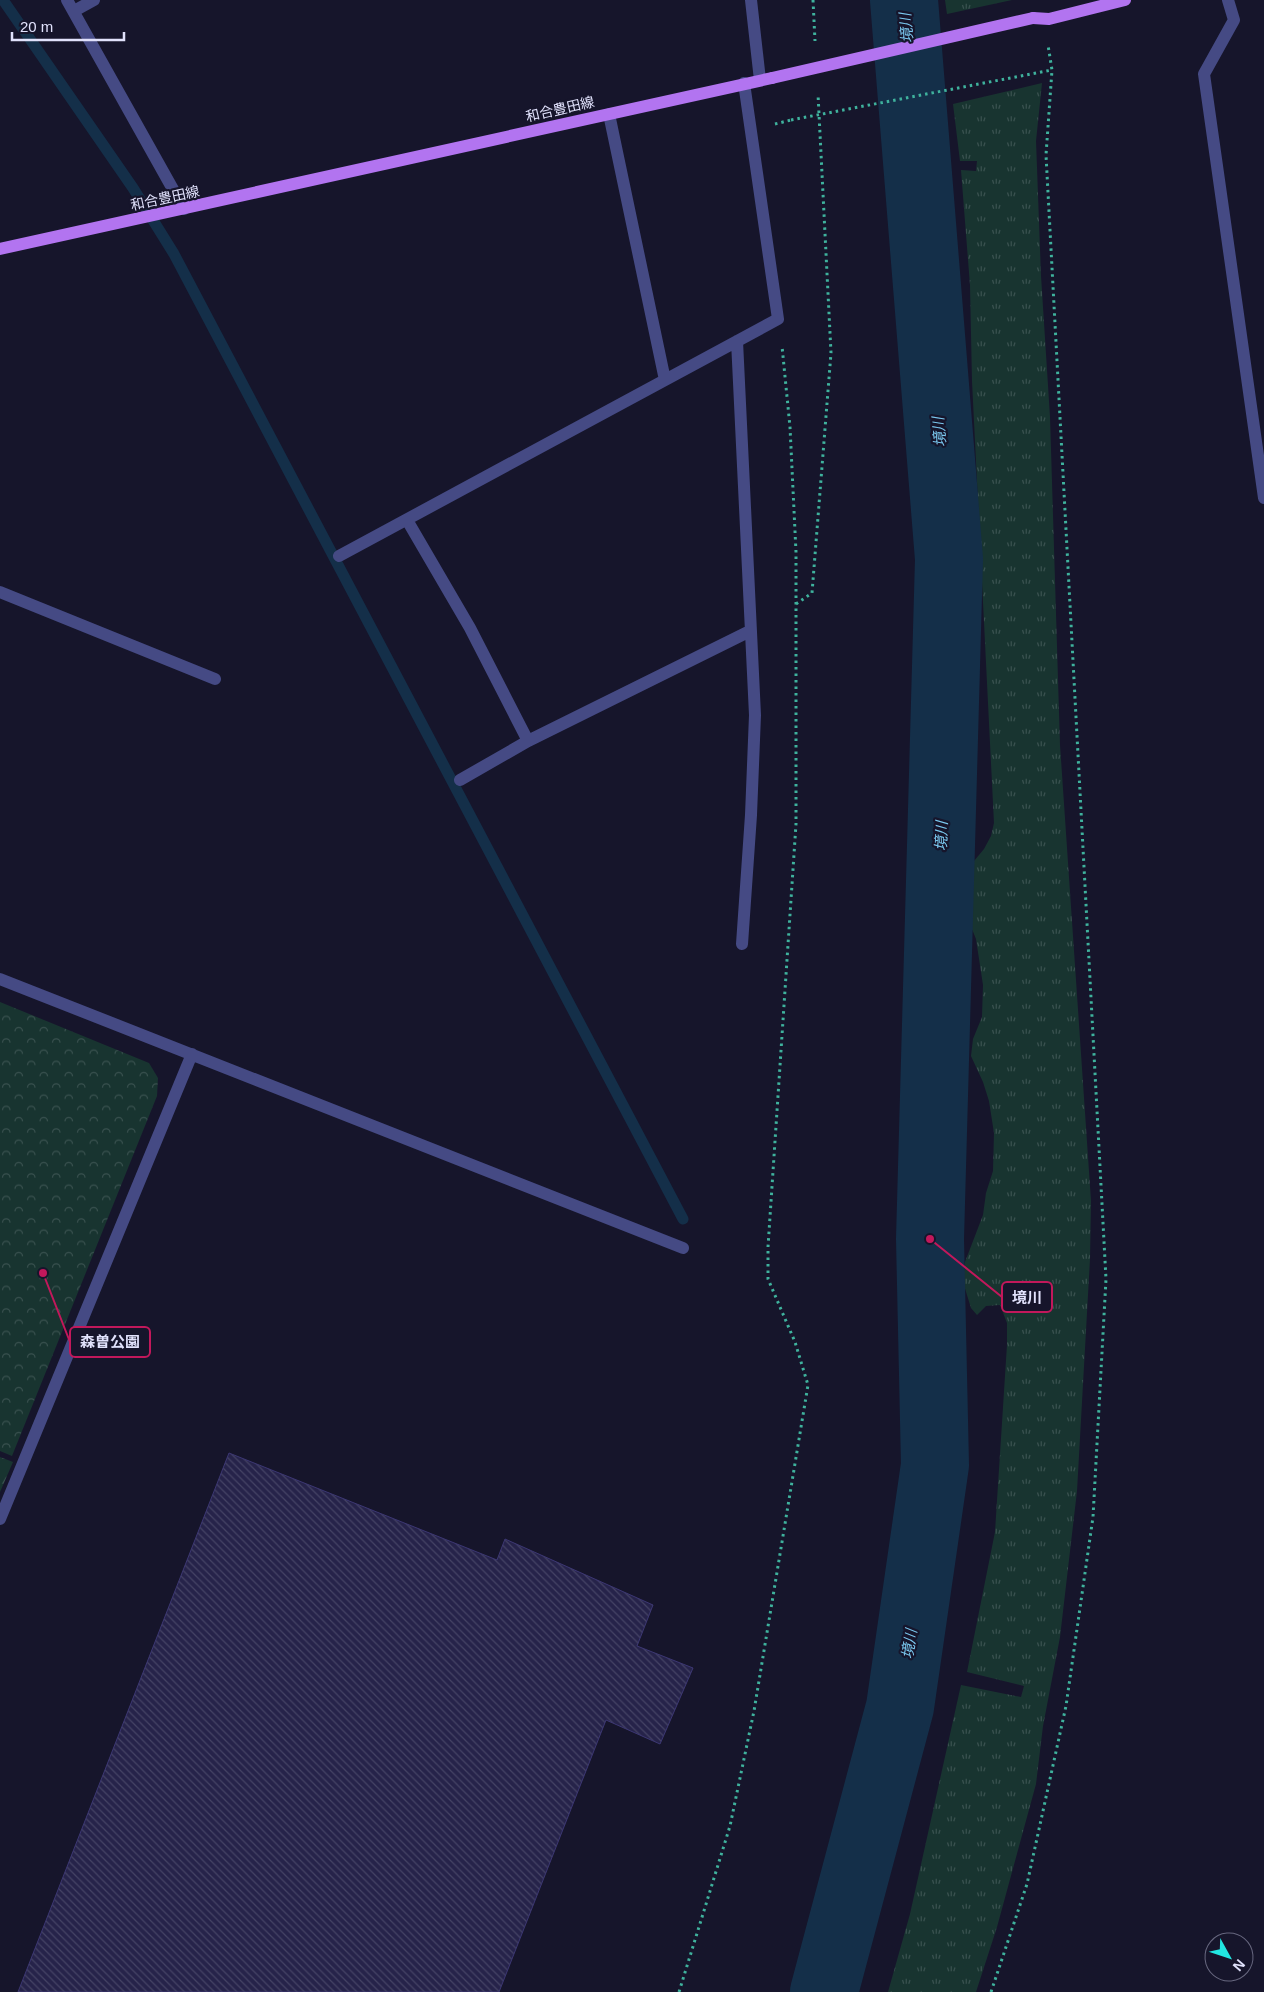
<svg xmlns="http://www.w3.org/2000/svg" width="1264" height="1992" font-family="Helvetica,'Noto Sans JP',sans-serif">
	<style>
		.grass { fill: url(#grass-tufts) }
		.forest { fill: url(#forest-firs) }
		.park { fill: url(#park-crowns) }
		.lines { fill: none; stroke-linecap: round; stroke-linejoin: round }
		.stream { stroke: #142f49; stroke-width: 11 }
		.river { stroke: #142f49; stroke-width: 68 }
		.building { fill: url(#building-back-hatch); stroke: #3c3773 }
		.path { stroke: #3fb29d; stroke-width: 3; stroke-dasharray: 2.5 4; stroke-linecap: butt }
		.minor { stroke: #454a84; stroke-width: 12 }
		.major { stroke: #b274f0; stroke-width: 12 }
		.path-bridge { stroke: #3fb29d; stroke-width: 3; stroke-dasharray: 2.5 4; stroke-linecap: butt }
		.major-bridge { stroke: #b274f0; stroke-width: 12 }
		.labels { text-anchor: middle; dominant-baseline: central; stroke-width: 4.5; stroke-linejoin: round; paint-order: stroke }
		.street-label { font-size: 14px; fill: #e1e2fc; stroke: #16152b }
		.water-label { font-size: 15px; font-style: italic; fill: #7bc9f0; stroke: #16152b }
		.leader { fill: none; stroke: #c2185b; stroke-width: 2 }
		.callout-dot { fill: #c2185b; stroke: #16152b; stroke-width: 2 }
		.callout { fill: #16152b; stroke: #c2185b; stroke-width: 2 }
		.callout-label { font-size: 15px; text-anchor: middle; font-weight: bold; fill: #e1e2fc }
	</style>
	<defs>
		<pattern id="grass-tufts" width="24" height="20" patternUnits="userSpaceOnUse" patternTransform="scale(1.25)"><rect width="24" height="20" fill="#183430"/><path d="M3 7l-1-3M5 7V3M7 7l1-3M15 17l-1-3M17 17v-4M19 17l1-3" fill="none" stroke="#39514f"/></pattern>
		<pattern id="forest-firs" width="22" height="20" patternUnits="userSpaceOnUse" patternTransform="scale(1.25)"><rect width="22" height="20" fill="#183430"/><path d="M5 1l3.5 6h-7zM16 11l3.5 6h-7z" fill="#39514f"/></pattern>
		<pattern id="park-crowns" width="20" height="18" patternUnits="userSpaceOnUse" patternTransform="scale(1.25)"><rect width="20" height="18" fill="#183430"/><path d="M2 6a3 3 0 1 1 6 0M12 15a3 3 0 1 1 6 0" fill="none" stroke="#39514f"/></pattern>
		<pattern id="building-back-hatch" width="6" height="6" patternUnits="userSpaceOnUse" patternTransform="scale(1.25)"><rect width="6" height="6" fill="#26234a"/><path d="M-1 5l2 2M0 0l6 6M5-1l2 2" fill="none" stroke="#454365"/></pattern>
	</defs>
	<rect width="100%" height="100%" fill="#16152b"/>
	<!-- grass -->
	<path class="grass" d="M945 0H1012L947 14Z
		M1042 83 1036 141 1041 276 1050 417 1060 745 1091 1201 1090 1259 1077 1491 1060 1637 1043 1726 1036 1784 997 1927 976 1992H888L910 1914 961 1685 1021 1697 1024 1686 967 1672 995 1532 1007 1345V1323L1000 1305 986 1306 977 1315 971 1308 963 1282 965 1262 983 1215 986 1193 993 1171 994 1133 989 1101 983 1082 971 1056 973 1039 982 1017 983 985 976 939 968 919 965 881 969 867 984 849 991 836 994 823 972 381 970 285 961 170 976 171 977 161H960L953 104Z"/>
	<!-- forest -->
	<path class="forest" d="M0 1457 13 1462 0 1492Z"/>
	<!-- park -->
	<path class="park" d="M0 1002 149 1063 158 1078 157 1096 12 1456 0 1451Z"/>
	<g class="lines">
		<!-- stream -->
		<path class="stream" d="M3 0 133 188 174 254 683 1219"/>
		<!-- river -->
		<path class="river" d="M824 1992 900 1707 935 1465 930 1239 949 559 904 0"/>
	</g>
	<!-- building -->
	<path class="building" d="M229 1453 497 1560 505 1539 653 1605 637 1646 693 1668 660 1744 606 1720 499 1992H18Z"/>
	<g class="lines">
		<!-- path -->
		<path class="path" d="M813 0 815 41
			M775 124 791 120
			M796 604 812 593 831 353 818 94
			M679 1992 730 1826 754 1711 808 1385 795 1342 768 1279V1247L796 824V552L790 427 782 346
			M991 1992 1027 1884 1066 1706 1093 1517 1106 1279 1046 155 1052 70 1048 45"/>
		<!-- minor -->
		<path class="minor" d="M67 0 184 209
			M751 0 760 80
			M1228 0 1234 20 1204 74 1264 498
			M74 11 94 0
			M609 114 665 380
			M737 341 755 715 751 815 742 944
			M407 520 470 628 528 741
			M339 556 778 319 744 83
			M0 592 215 679
			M460 780 528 741 750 631
			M0 979 683 1248
			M0 1519 192 1054"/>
		<!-- major -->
		<path class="major" d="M1033 18 1049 19 1125 0
			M0 249 772 78"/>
		<!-- path-bridge -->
		<path class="path-bridge" d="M791 120 1052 70"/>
		<!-- major-bridge -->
		<path class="major-bridge" d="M772 78 1033 18"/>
	</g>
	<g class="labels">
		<!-- street labels -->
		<g class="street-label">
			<text transform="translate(560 109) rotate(-13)">和合豊田線</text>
			<text transform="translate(165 198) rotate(-12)">和合豊田線</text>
		</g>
		<!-- water labels -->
		<g class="water-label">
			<text transform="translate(906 28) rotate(-95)">境川</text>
			<text transform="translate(939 432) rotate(-95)">境川</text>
			<text transform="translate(941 836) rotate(-88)">境川</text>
			<text transform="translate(909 1644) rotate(-82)">境川</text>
		</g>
	</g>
	<!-- callouts -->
	<path class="leader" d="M930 1239L1002 1297M43 1273L70 1342"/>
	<g class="callout-dot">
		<circle cx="930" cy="1239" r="5"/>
		<circle cx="43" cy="1273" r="5"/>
	</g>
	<g class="callout">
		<rect x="1002" y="1282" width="50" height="30" rx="5"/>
		<rect x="70" y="1327" width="80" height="30" rx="5"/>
	</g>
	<g class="callout-label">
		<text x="1027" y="1303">境川</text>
		<text x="110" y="1347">森曽公園</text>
	</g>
	<!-- north arrow -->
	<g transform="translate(1229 1957) rotate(130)"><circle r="24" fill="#16152b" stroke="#67677f"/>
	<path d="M0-4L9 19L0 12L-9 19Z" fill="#22e7e2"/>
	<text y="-8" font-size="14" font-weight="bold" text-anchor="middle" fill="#e1e2fc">N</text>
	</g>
	<!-- scale -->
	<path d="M12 32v8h112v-8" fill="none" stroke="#e1e2fc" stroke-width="2.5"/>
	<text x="20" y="32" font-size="15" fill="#e1e2fc" stroke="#16152b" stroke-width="4" paint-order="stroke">20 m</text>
</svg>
